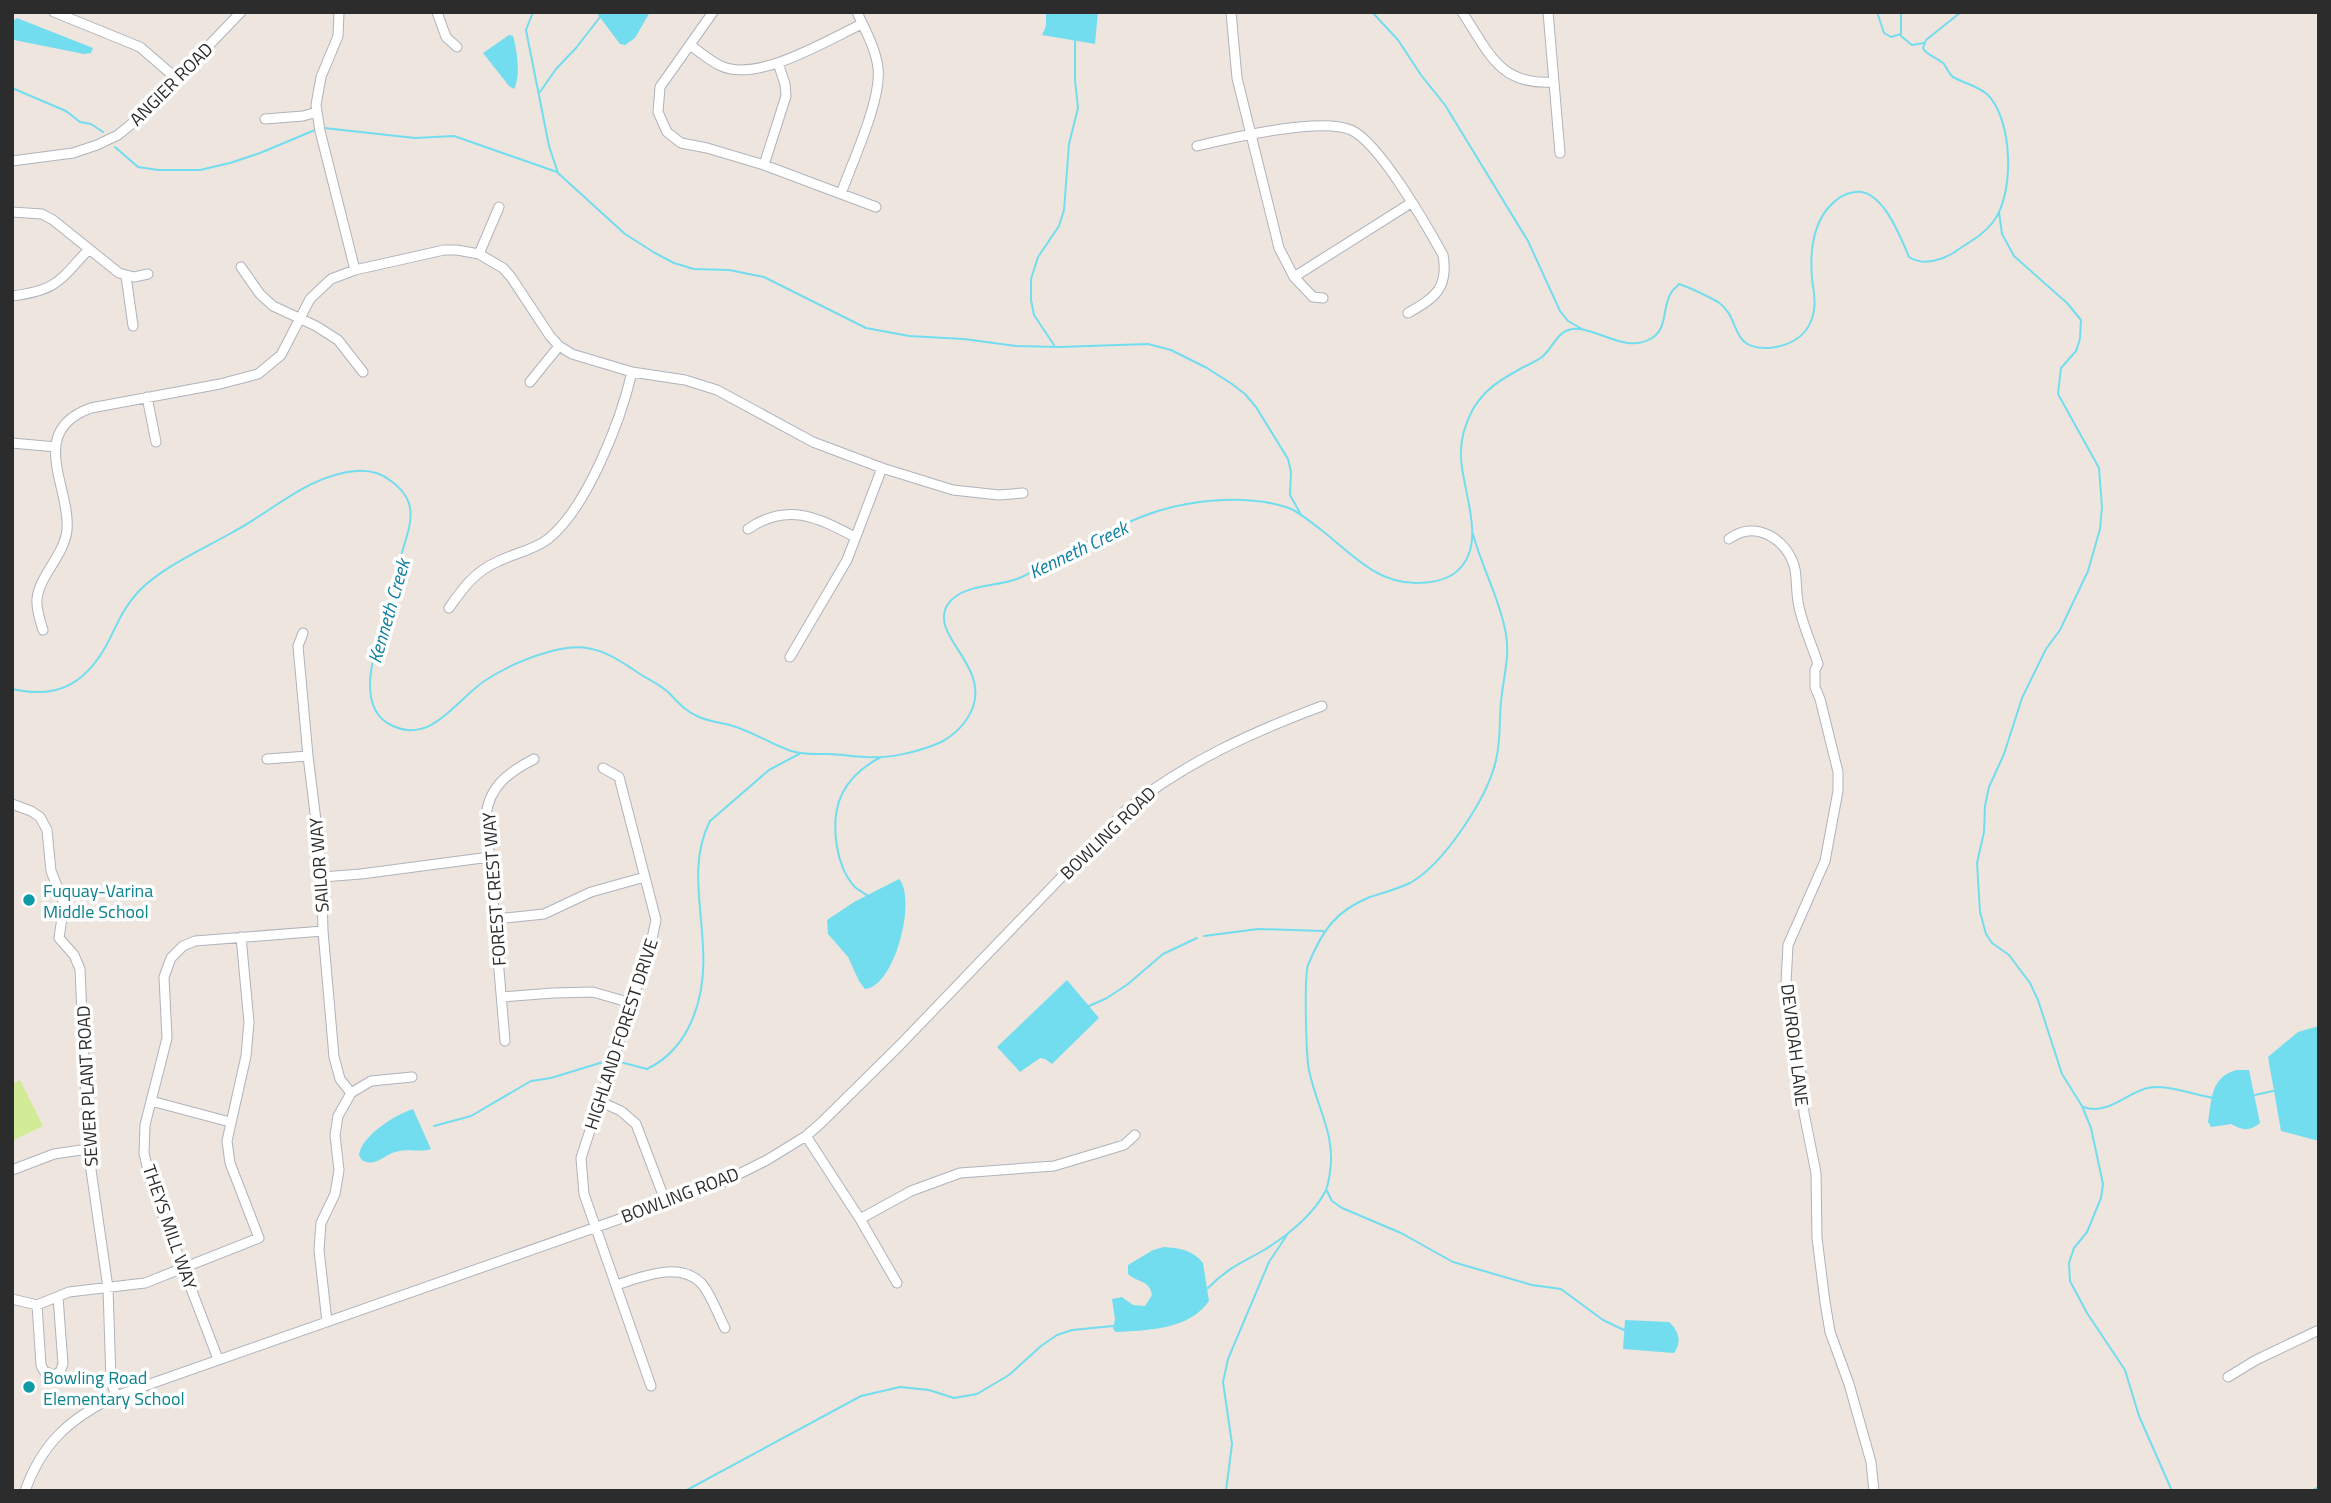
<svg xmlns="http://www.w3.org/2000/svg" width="2331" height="1503" font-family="'Titillium Web',sans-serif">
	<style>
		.pitch { fill: #d2eb97 }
		.water { fill: #72ddef }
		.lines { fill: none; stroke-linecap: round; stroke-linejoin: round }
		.stream { stroke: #72ddef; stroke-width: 2 }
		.minor-casing { stroke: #afb3bc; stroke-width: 11 }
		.minor { stroke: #fff; stroke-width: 9 }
		.culture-dot { fill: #0f9aa8; stroke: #fff; stroke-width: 2.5 }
		.labels { text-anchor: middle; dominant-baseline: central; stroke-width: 7; stroke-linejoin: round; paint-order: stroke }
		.street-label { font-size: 18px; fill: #2c2c2c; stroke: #fff }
		.culture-label { font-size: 18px; fill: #0d838f; stroke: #fff; text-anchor: start }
		.water-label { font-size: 19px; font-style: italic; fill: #0d7f9f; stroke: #fff }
	</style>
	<rect width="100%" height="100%" fill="#eee5de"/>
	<!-- pitch -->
	<path class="pitch" d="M20 1080 43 1126 12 1141V1084Z"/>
	<!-- water -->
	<path class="water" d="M596 12H650L635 38 625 45 620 44Z
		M1046 12H1098L1095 44 1042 35 1046 26Z
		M17 18 93 48 91 53 84 54 14 40 13 21Z
		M509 35 513 36C517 49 521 77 514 89L509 86 483 53Z
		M899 879C917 898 895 987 865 989L859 981 848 957 828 934 827 920 854 902Z
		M1067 980 1099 1018 1052 1064 1045 1059 1040 1058 1020 1072 997 1047Z
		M2319 1026V1141L2281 1131 2268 1057 2298 1032Z
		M2236 1070H2249L2260 1123C2249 1132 2242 1130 2231 1124L2211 1127 2208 1122C2212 1099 2210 1078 2236 1070Z
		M413 1109 431 1149C421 1153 407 1147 392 1153 385 1156 375 1165 367 1162 362 1161 361 1159 359 1155 361 1136 396 1114 413 1109Z
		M1164 1247C1179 1248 1193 1250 1203 1263L1209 1301C1189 1330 1148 1330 1116 1332L1113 1329 1115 1319 1112 1299 1122 1297 1133 1305 1145 1306 1152 1295C1150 1280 1136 1282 1128 1274V1265L1153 1250Z
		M1625 1320 1669 1322C1679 1331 1682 1342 1674 1353L1623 1349Z"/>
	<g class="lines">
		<!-- stream -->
		<path class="stream" d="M533 12 526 30 549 146 558 173 625 234 655 253 674 263 694 269 729 270 764 277 866 328 909 336 964 339 1016 346 1059 347 1148 344 1171 350 1207 368 1232 384 1245 394 1256 407 1288 459 1291 472 1290 495 1300 513
			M1372 12 1398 40 1421 75 1445 105 1528 241 1560 311 1568 321 1582 329
			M1877 12 1884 33 1891 37 1901 34
			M1901 12V36L1912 45 1924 43
			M12 88 66 111 80 122 91 124 103 132
			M540 92 556 69 576 48 604 12
			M324 128 415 138 454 136 557 172
			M115 147 138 167 158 170H200L230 163 260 153 315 130
			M1999 212 2002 234 2014 256 2067 303 2081 320 2080 339 2076 351 2061 368 2058 394 2099 468 2102 507 2100 529 2088 571 2060 630 2046 649 2022 698 2004 754 1989 787 1985 806 1984 832 1977 863 1980 912 1986 934 1992 943 2009 955 2030 983 2038 1000 2062 1074 2082 1106 2091 1128 2103 1184 2101 1198 2087 1232 2074 1248 2069 1263 2070 1281 2087 1313 2125 1370 2139 1416 2172 1491
			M1054 345 1034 315 1031 300V279L1038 257 1059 226 1064 210 1069 144 1078 108 1075 80V41
			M12 689C56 699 84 685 106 646 116 627 123 608 138 592 162 567 203 549 233 532 273 511 308 475 356 471 369 470 381 473 391 481 424 505 407 530 400 560 397 573 395 585 392 597 383 629 348 704 391 725 432 746 457 698 486 680 509 665 540 652 567 648 595 644 615 657 637 672 647 679 658 683 668 692 677 701 685 711 697 716 708 722 721 722 733 726 753 732 771 744 791 751 804 755 814 754 828 754 841 754 853 757 865 757 888 759 918 752 939 743 954 736 967 723 973 707 988 663 928 635 948 604 962 584 996 587 1017 579 1033 573 1046 562 1061 555 1087 542 1114 528 1141 517 1183 500 1245 493 1289 508 1301 513 1309 521 1320 529 1350 552 1375 583 1416 583 1427 583 1442 581 1452 575 1491 549 1462 493 1461 457 1460 440 1465 424 1473 409 1485 389 1500 380 1520 369 1522 368 1540 359 1542 357 1556 345 1557 327 1580 329 1603 332 1628 353 1652 338 1668 328 1662 307 1671 293 1673 289 1677 287 1679 284 1691 288 1707 296 1718 302 1742 318 1728 350 1769 348 1786 347 1805 338 1811 321 1817 307 1814 293 1812 279 1810 255 1812 227 1828 208 1835 200 1844 193 1855 192 1882 188 1900 236 1909 257 1924 267 1946 259 1959 249 1971 241 1984 234 1993 222 2015 194 2013 119 1987 94 1977 86 1964 83 1953 77 1949 74 1947 68 1944 64 1937 57 1927 56 1923 48L1926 40 1961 12
			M868 896C864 893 858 890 855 887 845 877 839 860 837 847 830 805 843 777 881 757
			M1204 936 1258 929 1323 931
			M1087 1007 1107 998 1128 984 1163 954 1197 938
			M620 1062 647 1069C691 1048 706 996 703 949 702 906 689 862 710 821L769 770 799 754
			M2255 1095 2273 1091
			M2083 1107C2107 1115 2123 1096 2144 1089 2163 1082 2193 1095 2214 1098
			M434 1126 471 1116 531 1081 551 1078 603 1062
			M1327 1191 1332 1201 1342 1208 1401 1233 1453 1262 1532 1285 1561 1289 1603 1320 1624 1330
			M1208 1288C1227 1268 1242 1263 1264 1250 1286 1237 1313 1215 1325 1192 1328 1187 1329 1178 1330 1172 1336 1134 1316 1106 1309 1070 1306 1055 1304 977 1308 965 1322 931 1335 911 1370 897 1383 893 1397 889 1410 883 1444 864 1488 797 1496 760 1501 740 1499 721 1501 702 1503 678 1510 658 1506 634 1500 599 1482 568 1473 534
			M685 1491 861 1396 900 1387 929 1390 954 1398 977 1394 1009 1375 1041 1346 1057 1335 1072 1330 1113 1326
			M1226 1491 1232 1444 1223 1382 1228 1359 1269 1262 1287 1235
			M2311 1491 2319 1487"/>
		<defs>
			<path id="minor" d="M54 12 140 47 177 79
				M339 12 338 36 321 77 316 105 320 131 355 270
				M437 12 446 37 457 47
				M713 12 660 87 658 112 667 132 681 143 707 148 764 165 876 207
				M1231 12 1237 78 1279 248 1294 277 1313 297 1323 298
				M1462 12C1489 52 1499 86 1554 82
				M1548 12 1560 153
				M690 45C700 52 710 61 721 66 758 83 827 40 862 24
				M265 119 303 116 317 112
				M1197 146C1230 138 1322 117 1351 130 1379 142 1427 226 1443 255 1449 289 1434 298 1408 313
				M12 161 73 153 97 145 118 135 141 116 241 12
				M764 165 786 96 785 84 778 63
				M841 194C852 162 882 100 878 68 876 49 865 30 857 12
				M12 212 42 214 53 220 119 273 134 277 148 274
				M479 254 499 207
				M241 267 260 294 273 306 316 326 338 340 363 372
				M126 276 133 326
				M1294 277 1411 203
				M12 296C58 290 59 281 89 249
				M530 382 559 346
				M147 397 156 442
				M12 443 56 447
				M748 529C787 502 817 517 855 537
				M1729 539C1755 519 1788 539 1795 569 1797 582 1796 594 1799 607 1803 626 1812 645 1818 664L1815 670V687L1820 699 1838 772V791L1825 861 1788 945 1786 983 1801 1073 1804 1113 1816 1173 1817 1238 1825 1302 1830 1332 1849 1384 1871 1462 1874 1491
				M449 608C463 588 475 571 499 561 515 553 534 550 548 539 587 508 621 420 632 372
				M43 630C40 621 36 609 37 599 39 576 64 556 67 530 71 488 26 431 91 408L220 384 258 374 281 355 310 299 331 279 355 270 444 250H457L479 254 503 268 511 277 550 336 559 346 572 354 632 372 685 380 717 390 813 442 882 468 953 490 999 495 1023 493
				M303 633 298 646 308 756 321 861 323 931 334 1057 340 1079 351 1093
				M790 657 847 560 882 468
				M267 759 308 756
				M603 768 619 777 656 920 651 943 581 1158 584 1194 651 1386
				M12 804 31 811 40 817 47 830 51 871 64 904 59 938 74 955 80 969 88 1149 108 1288 111 1381 116 1396
				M322 877 361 874 490 857
				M495 919 544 914 591 892 645 877
				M502 997 553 993 593 992 631 1003
				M505 1041 486 816C489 786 509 772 534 759
				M151 1101 230 1122
				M601 1102 621 1111 636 1124 666 1203
				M806 1136 860 1219 897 1283
				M12 1170 54 1154 88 1149
				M860 1219 911 1191 960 1173 1054 1166 1124 1145 1135 1135
				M616 1285C642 1277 679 1261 701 1283 710 1292 719 1317 725 1328
				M12 1299 37 1305 69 1292 145 1283 259 1238 230 1163 227 1141 246 1056 249 1022 241 937
				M37 1305 41 1365 44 1371 54 1375 60 1372 63 1364 58 1297
				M327 1322 319 1250 321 1223 335 1194 339 1170 335 1135 338 1116 351 1093 371 1081 412 1077
				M218 1359 151 1184 144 1153 145 1125 167 1038 164 977 171 958 183 946 195 941 323 931
				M2228 1377 2256 1360 2319 1330
				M25 1491C42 1443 70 1418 116 1396L719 1184 767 1160 806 1136 821 1123 900 1045 1126 810C1184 763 1252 732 1322 706"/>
		</defs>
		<!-- minor casing -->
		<use href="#minor" class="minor-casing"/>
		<!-- minor -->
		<use href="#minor" class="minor"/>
	</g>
	<!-- markers -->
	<g class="culture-dot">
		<circle cx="29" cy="900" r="7"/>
		<circle cx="29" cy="1387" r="7"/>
	</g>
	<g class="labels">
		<!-- street labels -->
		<g class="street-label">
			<text transform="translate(171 84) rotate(-45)">ANGIER ROAD</text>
			<text transform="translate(1108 833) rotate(-44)">BOWLING ROAD</text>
			<text transform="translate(319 865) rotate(-94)">SAILOR WAY</text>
			<text transform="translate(494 889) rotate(-94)">FOREST CREST WAY</text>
			<text transform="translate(621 1034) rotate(-72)">HIGHLAND FOREST DRIVE</text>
			<text transform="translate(1795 1045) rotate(83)">DEVROAH LANE</text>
			<text transform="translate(87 1086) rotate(-93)">SEWER PLANT ROAD</text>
			<text transform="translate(680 1195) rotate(-21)">BOWLING ROAD</text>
			<text transform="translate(170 1227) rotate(71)">THEYS MILL WAY</text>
		</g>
		<!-- culture labels -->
		<g class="culture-label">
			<text x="43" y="890">Fuquay-Varina<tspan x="43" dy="21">Middle School</tspan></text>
			<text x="43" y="1377">Bowling Road<tspan x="43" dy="21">Elementary School</tspan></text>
		</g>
		<!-- water labels -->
		<g class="water-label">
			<text transform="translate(1078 549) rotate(-26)">Kenneth Creek</text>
			<text transform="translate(388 611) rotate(-74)">Kenneth Creek</text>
		</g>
	</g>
	<!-- border -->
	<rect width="2331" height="1503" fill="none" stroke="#2c2c2c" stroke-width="28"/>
</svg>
